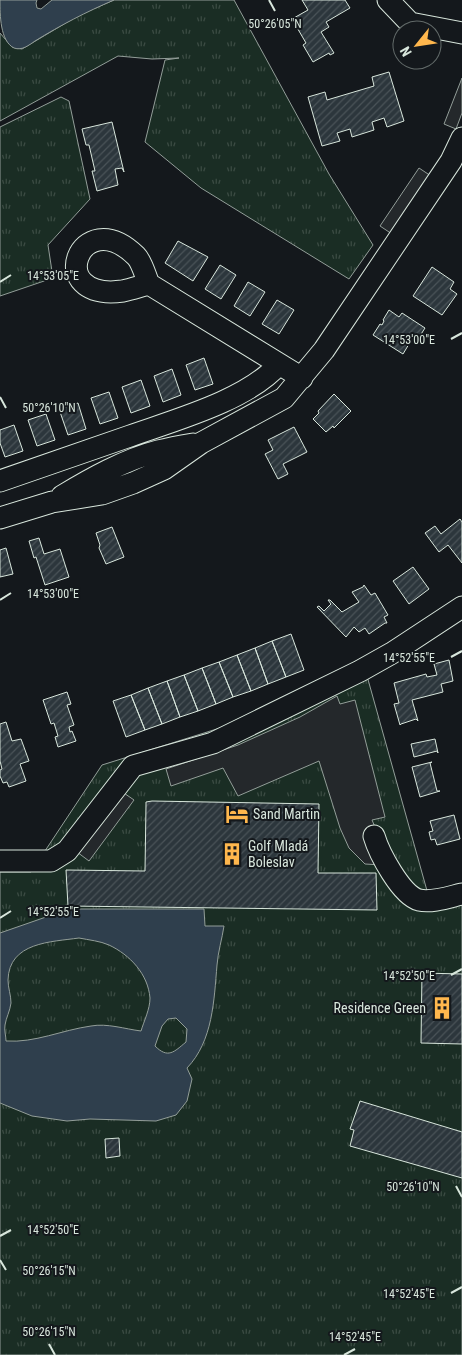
<svg xmlns="http://www.w3.org/2000/svg" width="462" height="1355" font-family="'Roboto Condensed',sans-serif">
	<style>
		.grass { fill: url(#grass-tufts); stroke: #939e99 }
		.parking { fill: #24282b; stroke: #939e99 }
		.water { fill: #2f3f4d; stroke: #939e99; fill-rule: evenodd }
		.building { fill: url(#building-hatch); stroke: #d8e6dc }
		.lines { fill: none; stroke-linecap: round; stroke-linejoin: round }
		.minor-casing { stroke: #d8e6dc; stroke-width: 23 }
		.minor { stroke: #14181c; stroke-width: 21 }
		.ticks { fill: none; stroke: #d8e6dc; stroke-width: 2 }
		.labels { text-anchor: middle; dominant-baseline: central; stroke-width: 4; stroke-linejoin: round; paint-order: stroke }
		.poi-label { font-size: 14px; fill: #d8e6dc; stroke: #14181c; text-anchor: start }
		.ticks-label { font-size: 12px; text-anchor: middle; fill: #d8e6dc; stroke: #14181c; stroke-width: 4; stroke-linejoin: round; paint-order: stroke }
	</style>
	<defs>
		<pattern id="grass-tufts" width="24" height="20" patternUnits="userSpaceOnUse" patternTransform="scale(1.25)"><rect width="24" height="20" fill="#1a2d24"/><path d="M3 7l-1-3M5 7V3M7 7l1-3M15 17l-1-3M17 17v-4M19 17l1-3" fill="none" stroke="#3b4b43"/></pattern>
		<pattern id="building-hatch" width="6" height="6" patternUnits="userSpaceOnUse" patternTransform="scale(1.25)"><rect width="6" height="6" fill="#2c363c"/><path d="M-1 1l2-2M0 6l6-6M5 7l2-2" fill="none" stroke="#4a5358"/></pattern>
	</defs>
	<rect width="100%" height="100%" fill="#14181c"/>
	<!-- grass -->
	<path class="grass" d="M114 0H234L329 174 373 245 349 279 201 188 145 142 165 60 179 58 152 59 118 56 0 121V33L12 47 22 49 79 15Z
		M61 97 69 101 90 199 48 245 53 278 0 296V127Z
		M362 658 431 905H462V1355H0V872H31L102 765 239 722Z"/>
	<!-- parking -->
	<path class="parking" d="M462 78V113L456 129 444 124Z
		M419 168 431 176 392 234 380 226Z
		M337 696 340 704 355 700 385 817 372 820 383 846 382 865 365 864 349 848 340 828 319 761 238 796 223 768 171 786 166 769 238 745 300 717Z
		M121 791 134 800 89 861 77 852Z"/>
	<!-- water -->
	<path class="water" d="M0 0H37L36 3 37 8 41 9 52 0H114C86 12 61 25 35 41 29 45 22 51 14 48 0 41 0 15 0 0Z
		M69 909H204L205 926H224C222 939 218 952 217 965 214 1000 213 1041 187 1068L192 1079 187 1101 176 1115 156 1121 90 1119 67 1121 32 1116 0 1103V933ZM79 938C89 940 100 941 109 945 130 955 148 974 150 998 150 1009 144 1021 141 1031 125 1029 107 1023 91 1026 62 1030 35 1043 6 1041 6 1036 4 1030 5 1025 6 1018 10 1011 11 1003 11 995 8 988 8 980 9 942 51 942 79 938ZM176 1018 187 1029 186 1042C174 1052 168 1059 155 1046L162 1026 168 1019Z"/>
	<!-- building -->
	<path class="building" d="M302 0H345L350 8 326 22 329 27 321 32 334 53 330 55 329 53 313 62 303 45 306 43 292 19 308 10Z
		M389 72 404 121 387 127 384 118 372 122 374 130 352 137 350 129 337 133 340 141 322 146 308 97 325 92 327 100 374 86 372 77Z
		M112 122 124 172 122 168 115 169 118 185 97 191 92 171H95L89 145H86L82 129Z
		M178 241 208 257 193 281 165 263Z
		M220 265 236 275 221 299 205 289Z
		M432 267 454 282 450 289 457 294 442 315 413 296Z
		M248 282 265 292 250 316 234 306Z
		M277 300 294 310 279 334 262 324Z
		M389 310 399 317 402 313 425 328 416 342 412 339 403 354 373 335 380 324 382 325 384 321 383 320Z
		M204 358 213 384 195 390 186 365Z
		M172 369 181 395 163 402 154 376Z
		M141 380 150 406 131 413 122 387Z
		M109 392 118 418 100 424 91 398Z
		M334 394 351 411 334 428 333 426 326 432 313 419 319 413 318 411Z
		M78 403 86 429 68 435 59 409Z
		M46 414 55 440 37 446 28 420Z
		M14 425 23 451 5 457 0 443V430Z
		M294 427 307 452 283 464 288 474 278 479 265 454 273 450 268 440Z
		M460 519 462 522V563L448 545 439 552 425 533 435 526 441 534Z
		M112 527 124 557 106 564 99 548 100 545 96 533Z
		M39 538 44 554 60 549 69 577 45 585 36 557 34 558 29 541Z
		M6 548 13 574 0 577V550Z
		M413 567 429 589 409 604 393 581Z
		M364 585 371 595 375 593 388 615 384 617 387 623H385L369 634 365 628 359 632 354 627 346 637 317 607 319 606 324 611 331 604 328 600H330L342 612 359 602 352 592 363 587Z
		M291 634 304 670 286 677 272 641Z
		M272 641 286 677 268 684 255 648Z
		M255 648 268 684 251 691 237 655Z
		M237 655 251 691 233 697 219 662Z
		M449 660 453 681 441 684 443 692 412 700 418 721 416 719 401 724 400 725 394 704 399 703 394 683 426 674 427 677 437 675 434 664Z
		M219 662 233 697 216 704 202 668Z
		M202 668 216 704 198 711 184 675Z
		M184 675 198 711 180 717 167 681Z
		M167 681 180 717 162 724 148 688Z
		M148 688 162 724 145 730 131 695Z
		M67 692 71 704 67 705 74 725 69 727 70 732 72 731 76 741 58 747 55 737 58 736 54 723 51 724 43 700Z
		M131 695 145 730 126 737 113 701Z
		M6 722 12 741 21 739 29 761 20 764 26 781 9 787 7 782 3 783 0 776V770L2 769 0 761V724Z
		M435 739 438 753 437 751 414 757 411 744Z
		M432 762 430 763 437 791H440L420 797 412 767Z
		M152 801 319 804 318 873H376L377 910 68 906 66 870 145 871 146 804V802Z
		M454 815 460 839 437 845 435 839 431 840 429 832 433 831 430 821Z
		M422 973 462 974V1044L421 1043Z
		M360 1101 462 1132V1178L350 1146 354 1130 350 1129Z
		M119 1138 120 1156 106 1158 105 1139Z"/>
	<g class="lines">
		<defs>
			<path id="minor" d="M388 0 410 23 462 33
				M149 284C141 286 132 289 123 291 42 302 80 201 136 256 142 262 145 275 149 284L302 378
				M0 481C43 466 86 451 130 436 175 420 248 400 279 364
				M62 496C92 478 124 460 158 451 170 448 181 446 193 444
				M0 518 52 502 102 494 133 483 164 469 201 443 284 398 324 350 451 161 462 138
				M374 836C379 853 401 895 419 900 432 903 449 897 462 894
				M0 861H51L67 851 133 766 213 743 360 671 392 653 462 607"/>
		</defs>
		<!-- minor casing -->
		<use href="#minor" class="minor-casing"/>
		<!-- minor -->
		<use href="#minor" class="minor"/>
	</g>
	<!-- ticks -->
	<path class="ticks" d="M269 0 275 11M0 282 11 275M451 339 462 333M0 397 6 408M0 600 11 593M451 657 462 651M0 918 11 911M451 975 462 969M456 1186 462 1197M0 1236 11 1230M0 1260 6 1270M451 1293 462 1287M49 1344 55 1355M344 1355 355 1349"/>
	<!-- icons -->
	<defs>
		<symbol id="hotel-bare" viewBox="-9 -9 18 18"><path d="M-6-4.5h1.5V1H6V5H4.5V3h-9V5H-6ZM-4 0a1.8 1.8 0 1 1 3.6 0ZM.5 0V-2.5h3Q6-2.5 6 0Z" fill="#ffb74d" stroke="#14181c" stroke-width="2.5" paint-order="stroke"/></symbol>
		<symbol id="building-bare" viewBox="-9 -9 18 18"><path d="M-4-6H4V6H1V3H-1V6H-4ZM-2.5-4.3h1.7v1.8h-1.7ZM.8-4.3h1.7v1.8H.8ZM-2.5-1h1.7V.8h-1.7ZM.8-1h1.7V.8H.8Z" fill="#ffb74d" stroke="#14181c" stroke-width="2.5" paint-order="stroke"/></symbol>
	</defs>
	<g fill-rule="evenodd">
		<use href="#hotel-bare" x="221" y="798" width="32" height="32"/>
		<use href="#building-bare" x="216" y="838" width="32" height="32"/>
		<use href="#building-bare" x="426" y="992" width="32" height="32"/>
	</g>
	<g class="labels">
		<!-- poi labels -->
		<g class="poi-label">
			<text x="253" y="814">Sand Martin</text>
			<text x="248" y="846">Golf Mladá<tspan x="248" dy="16">Boleslav</tspan></text>
			<text x="426" y="1008" text-anchor="end">Residence Green</text>
		</g>
	</g>
	<g class="ticks-label">
		<text x="275" y="28">50°26'05"N</text>
		<text x="53" y="280">14°53'05"E</text>
		<text x="409" y="344">14°53'00"E</text>
		<text x="49" y="412">50°26'10"N</text>
		<text x="53" y="598">14°53'00"E</text>
		<text x="409" y="662">14°52'55"E</text>
		<text x="53" y="916">14°52'55"E</text>
		<text x="409" y="980">14°52'50"E</text>
		<text x="413" y="1191">50°26'10"N</text>
		<text x="53" y="1234">14°52'50"E</text>
		<text x="49" y="1275">50°26'15"N</text>
		<text x="409" y="1298">14°52'45"E</text>
		<text x="49" y="1336">50°26'15"N</text>
		<text x="355" y="1341">14°52'45"E</text>
	</g>
	<!-- north arrow -->
	<g transform="translate(417 45) rotate(240)"><circle r="24" fill="#14181c" stroke="#626a69"/>
	<path d="M0-4L9 19L0 12L-9 19Z" fill="#ffb74d"/>
	<text y="-8" font-size="14" font-weight="bold" text-anchor="middle" fill="#d8e6dc">N</text>
	</g>
</svg>
